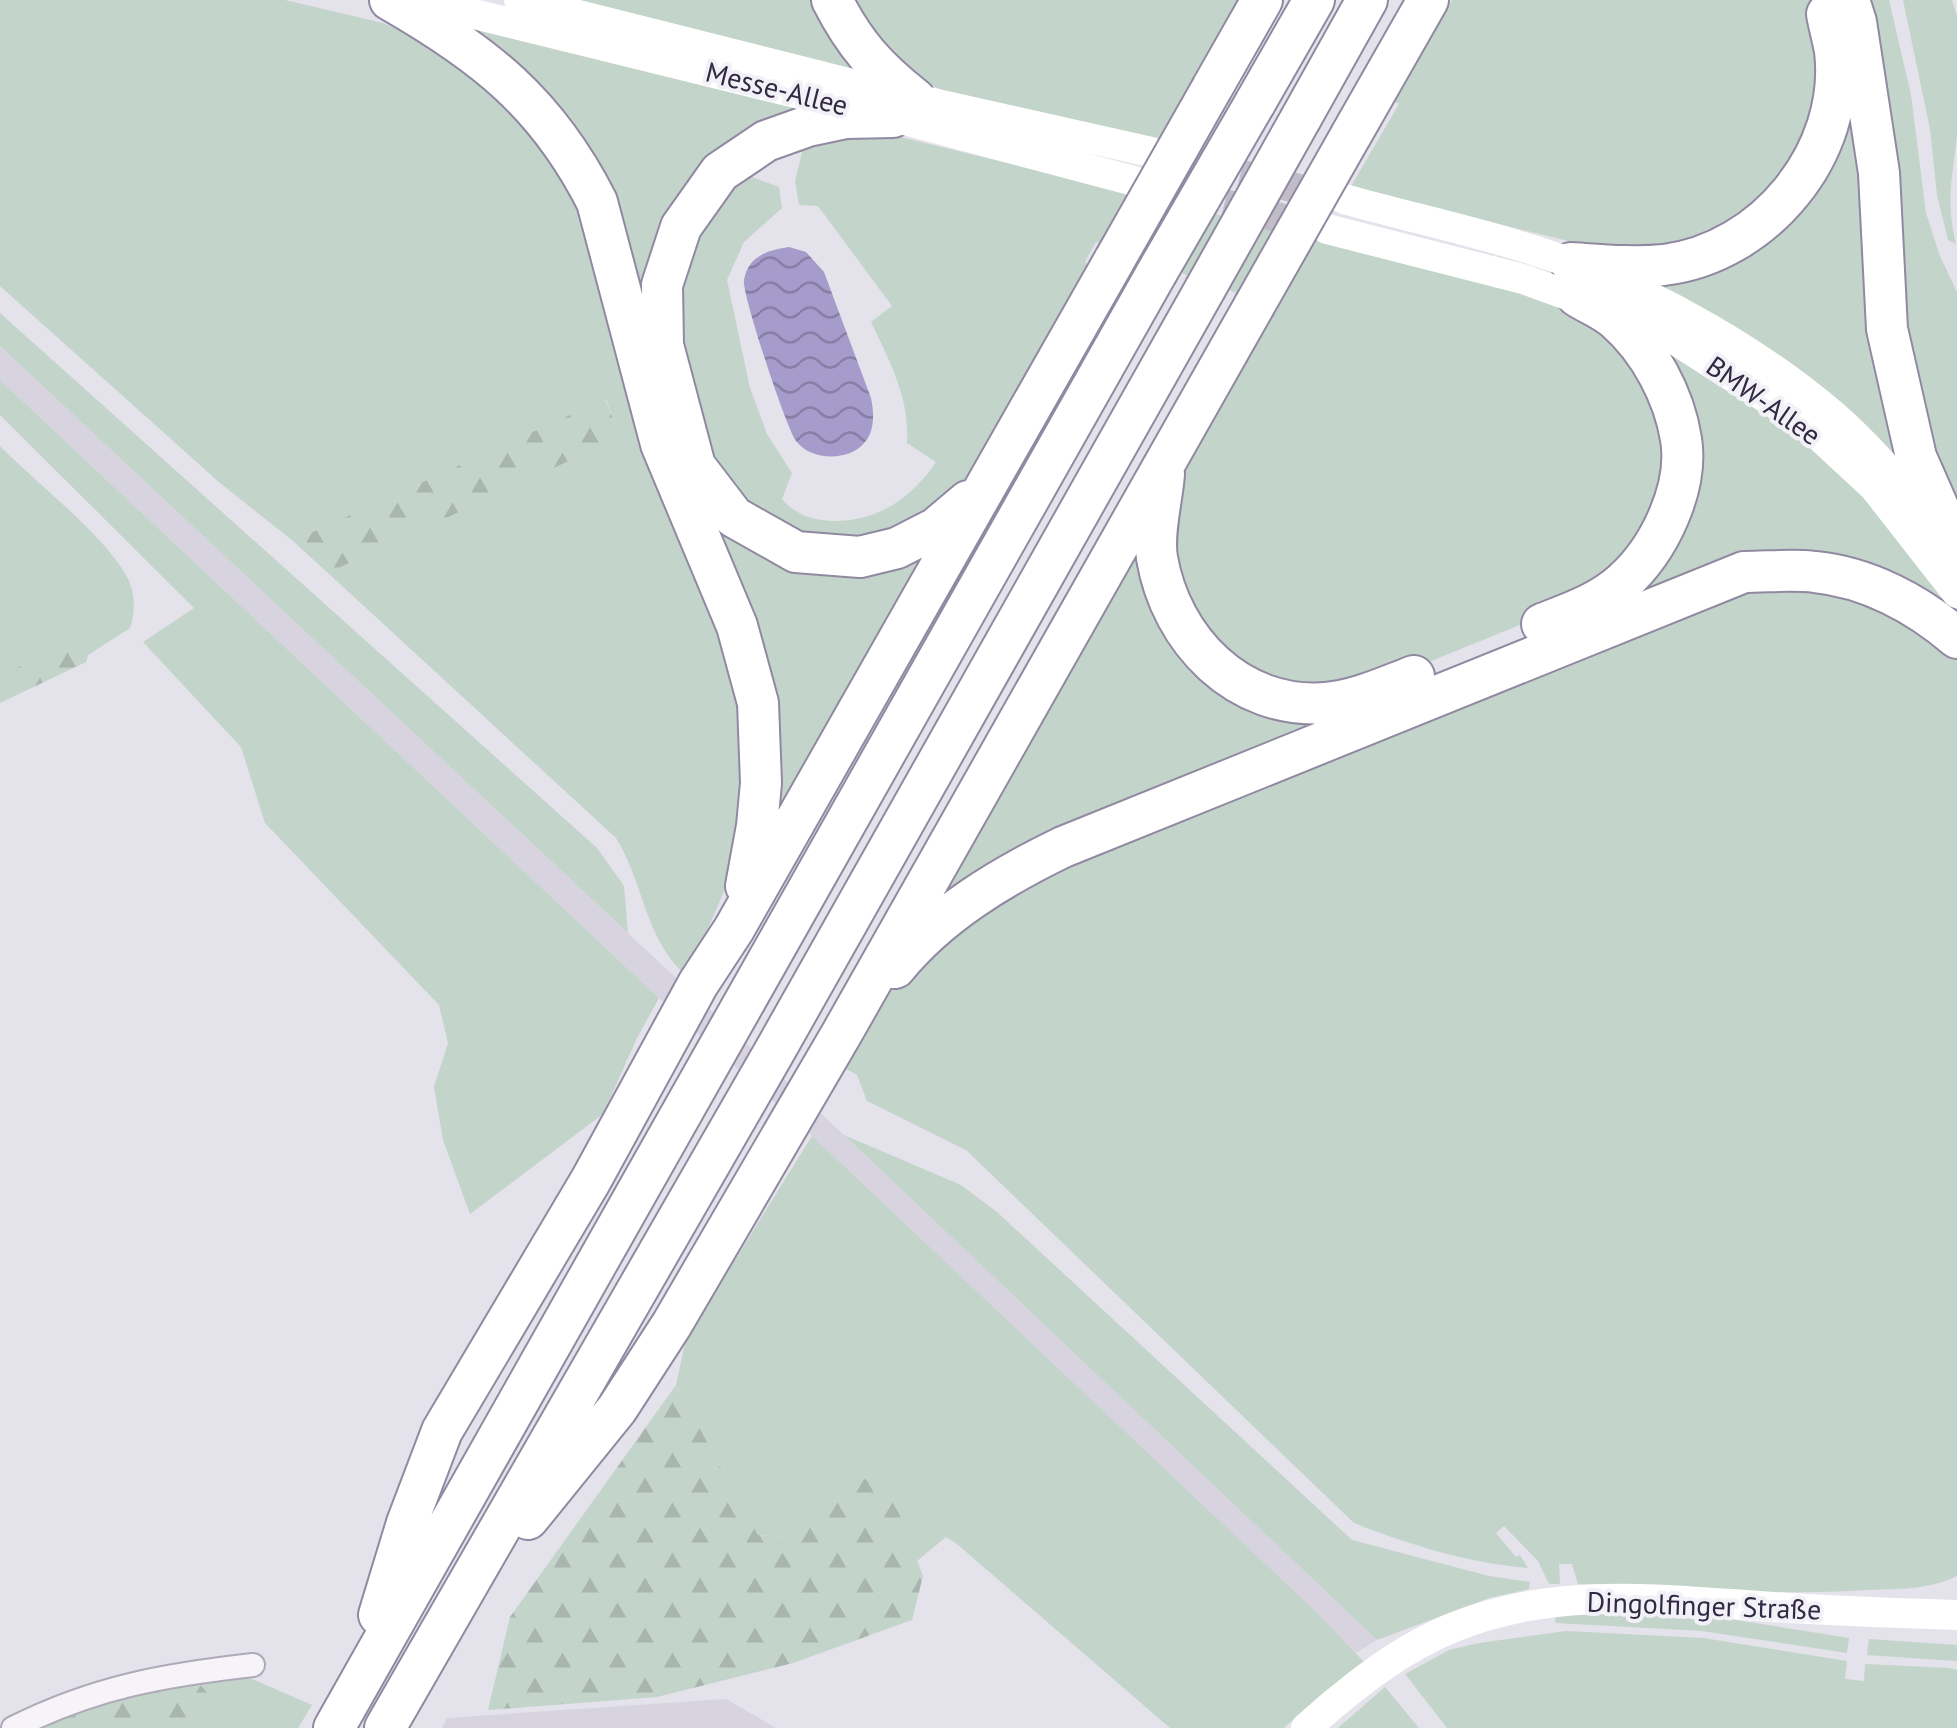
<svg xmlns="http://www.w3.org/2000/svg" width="1957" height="1728" font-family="'PT Sans',sans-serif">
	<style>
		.built { fill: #d7d4df }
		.grass { fill: #c3d4ca }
		.forest { fill: url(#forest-firs) }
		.water { fill: url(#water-waves) }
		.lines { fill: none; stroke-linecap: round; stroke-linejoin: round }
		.secondary-tunnel { stroke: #c0bdc8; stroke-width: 30; stroke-dasharray: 30 15; stroke-linecap: butt }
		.street-casing { stroke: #aeaab8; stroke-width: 26 }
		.highway-casing { stroke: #9089a1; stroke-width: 44 }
		.street { stroke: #f6f4f8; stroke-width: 22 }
		.secondary { stroke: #fff; stroke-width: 30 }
		.highway { stroke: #fff; stroke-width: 40 }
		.highway-bridge-casing { stroke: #9089a1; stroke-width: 44; stroke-linecap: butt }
		.highway-bridge { stroke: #fff; stroke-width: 40 }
		.labels { text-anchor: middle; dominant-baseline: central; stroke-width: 8; stroke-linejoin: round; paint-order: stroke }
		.street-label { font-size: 28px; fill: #312942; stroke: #f3f1f8 }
	</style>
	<defs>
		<pattern id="forest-firs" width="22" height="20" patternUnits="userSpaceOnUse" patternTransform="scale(2.5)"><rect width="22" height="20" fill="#c3d4ca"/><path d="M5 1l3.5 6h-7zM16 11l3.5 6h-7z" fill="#a8b6af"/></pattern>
		<pattern id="water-waves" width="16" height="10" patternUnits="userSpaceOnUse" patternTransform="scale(2.5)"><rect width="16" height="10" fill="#a59ccb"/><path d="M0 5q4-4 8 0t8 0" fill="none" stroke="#877fa6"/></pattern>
	</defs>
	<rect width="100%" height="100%" fill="#e4e2ea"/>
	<!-- built -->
	<path class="built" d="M0 346 844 1135 1377 1640 1356 1653 812 1136 659 998 0 380Z
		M726 1699 776 1728H442L447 1718Z"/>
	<!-- grass -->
	<path class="grass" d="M0 0H285L383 23 427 42 506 98 585 210 726 634 749 747 733 871 699 949 694 950 682 972C644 934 643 881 616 838L328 573 619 437 606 399 293 541 220 483 0 286Z
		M551 0H820L864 77Z
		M840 0H1238L1157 141 944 91 901 71Z
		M1452 0H1813L1825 52V84L1791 178 1699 245 1606 250 1350 188 1399 104 1394 101Z
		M1860 0H1889L1911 95 1926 213 1940 256 1957 292V515L1914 419Z
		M1903 0H1952L1957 16C1957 55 1957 96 1957 135 1953 178 1945 198 1956 244L1948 240 1937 195 1930 129Z
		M446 17 828 111 746 142 651 328 747 537 933 539 764 855 768 799 626 263Z
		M1848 85 1917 478 1641 275 1731 255Z
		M888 134 1534 292 1593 317 1667 412 1656 525 1579 601 1372 685 1342 692 1244 676 1170 585 1177 480 1269 315H1274L1278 308 1096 242 1085 262 1089 266 974 471 957 494 887 540 770 530 695 444 673 271 736 171 779 187 782 208 744 242 727 280 750 388 767 434 792 473 782 499C795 514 811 520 831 521 877 522 911 499 936 462L907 443C910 398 890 362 871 322L892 306 818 206 799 205 795 181 806 136Z
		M0 313 597 848 624 886 628 933 0 346Z
		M1645 336C1680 356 1720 374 1753 398 1836 458 1901 533 1957 618L1821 563 943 909 940 884 1150 512 1217 679 1384 698 1591 614 1678 519Z
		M0 380 659 998 637 1038 603 1114 470 1214 443 1140 434 1087 448 1043 439 1005 265 823 241 747 143 642 194 608 0 415Z
		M0 446C36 483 102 533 126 575 135 590 136 612 130 628L88 655 69 650 0 673Z
		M1847 585 1957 651V1576C1928 1590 1897 1589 1866 1590 1770 1596 1673 1588 1578 1584L1572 1564H1559L1560 1584H1549L1538 1561 1504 1526 1496 1533 1516 1557 1520 1555 1528 1568C1468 1563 1410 1545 1354 1523L966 1150 867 1101 857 1075 841 1066 892 986 979 904 1716 588Z
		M844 1135 961 1185 997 1212 1352 1540 1489 1576 1530 1582 1529 1589 1489 1598 1377 1640Z
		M812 1136 1316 1612 1366 1664 1324 1692 1284 1728H1170L957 1544 946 1537 917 1561 893 1497 784 1537 758 1535 676 1385 686 1339Z
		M1642 1610 1730 1619 1849 1638 1847 1653 1702 1631 1556 1623 1554 1616Z
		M1566 1631 1703 1638 1847 1661 1845 1679 1864 1681 1865 1664 1950 1668 1957 1670V1728H1447L1405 1674 1449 1650 1479 1643Z
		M1869 1639 1957 1645V1661L1867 1655Z
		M243 1675 312 1705 298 1728H217L224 1713 195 1679Z
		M1385 1687 1419 1728H1338Z"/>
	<!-- forest -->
	<path class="forest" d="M605 399 620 437 328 573 293 541Z
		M69 650 88 655 86 662 0 703V673Z
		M676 1385 758 1535 784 1537 855 1473 893 1497 923 1576 912 1620 793 1663 657 1697 488 1710 510 1617Z
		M195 1679 225 1713 217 1728H27L52 1716Z"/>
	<!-- water -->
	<path class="water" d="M789 247 806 252 824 272 871 398C874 412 875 430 865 442 849 462 811 461 796 441 787 430 741 292 744 280 748 256 768 250 789 247Z"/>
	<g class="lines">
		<!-- secondary-tunnel -->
		<path class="secondary-tunnel" d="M1153 153 1336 198
			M1137 182 1320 228"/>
		<defs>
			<path id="street" d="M13 1728C95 1687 164 1675 253 1665"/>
			<path id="highway" d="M390 0C484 54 547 103 597 202L661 444 737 626 758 703 761 783 757 826 746 886
				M832 0C855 45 876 68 915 99
				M1849 0 1856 22 1879 173 1887 329 1916 457 1957 550
				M1212 88 1262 0
				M1255 103 1314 0
				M893 117 846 118 808 126 766 141 720 172 681 227 662 285 663 345 695 466 734 517 796 552 860 557 897 548 936 528 968 501
				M1301 118 1367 0
				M1351 135 1428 0
				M1571 263C1602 265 1633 268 1664 265 1764 253 1847 153 1835 51 1833 39 1829 26 1827 14
				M1164 474C1162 500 1153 533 1157 558 1171 640 1238 710 1326 703 1357 700 1385 687 1414 676
				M1542 624C1570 613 1600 603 1623 582 1659 550 1689 488 1681 439 1674 395 1649 349 1616 320 1605 310 1589 304 1577 296
				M895 968C939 914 1001 877 1063 847L1744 572C1767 572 1792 569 1815 572 1867 577 1918 604 1957 638
				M528 1519 617 1409 672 1324 842 1033 1254 306
				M379 1615 407 1523 442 1431 591 1180 698 984 734 929 1115 259
				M334 1728 1156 274
				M385 1728 773 1054 1205 289"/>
		</defs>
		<!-- street casing -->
		<use href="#street" class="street-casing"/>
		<!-- highway casing -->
		<use href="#highway" class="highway-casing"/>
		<!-- street -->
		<use href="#street" class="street"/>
		<!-- secondary -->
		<path class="secondary" d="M417 0 893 117 1134 181
			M519 0 888 93 1151 152
			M1344 199C1419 220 1498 236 1571 263 1660 295 1762 354 1833 415 1871 448 1904 488 1937 526
			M1327 229 1523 279 1655 327 1805 423 1874 487 1957 593
			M1306 1728C1351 1688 1400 1648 1457 1626 1555 1587 1657 1599 1759 1606 1825 1611 1891 1613 1957 1615"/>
		<!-- highway -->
		<use href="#highway" class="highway"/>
		<defs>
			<path id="highway-bridge" d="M1115 259 1212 88
				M1156 274 1255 103
				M1205 289 1301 118
				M1254 306 1351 135"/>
		</defs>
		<!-- highway-bridge casing -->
		<use href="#highway-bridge" class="highway-bridge-casing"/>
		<!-- highway-bridge -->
		<use href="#highway-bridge" class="highway-bridge"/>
	</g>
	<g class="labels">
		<!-- street labels -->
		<g class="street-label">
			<text transform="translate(777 88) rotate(14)">Messe-Allee</text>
			<text transform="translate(1764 400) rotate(35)">BMW-Allee</text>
			<text transform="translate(1704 1605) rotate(2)">Dingolfinger Straße</text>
		</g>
	</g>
</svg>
